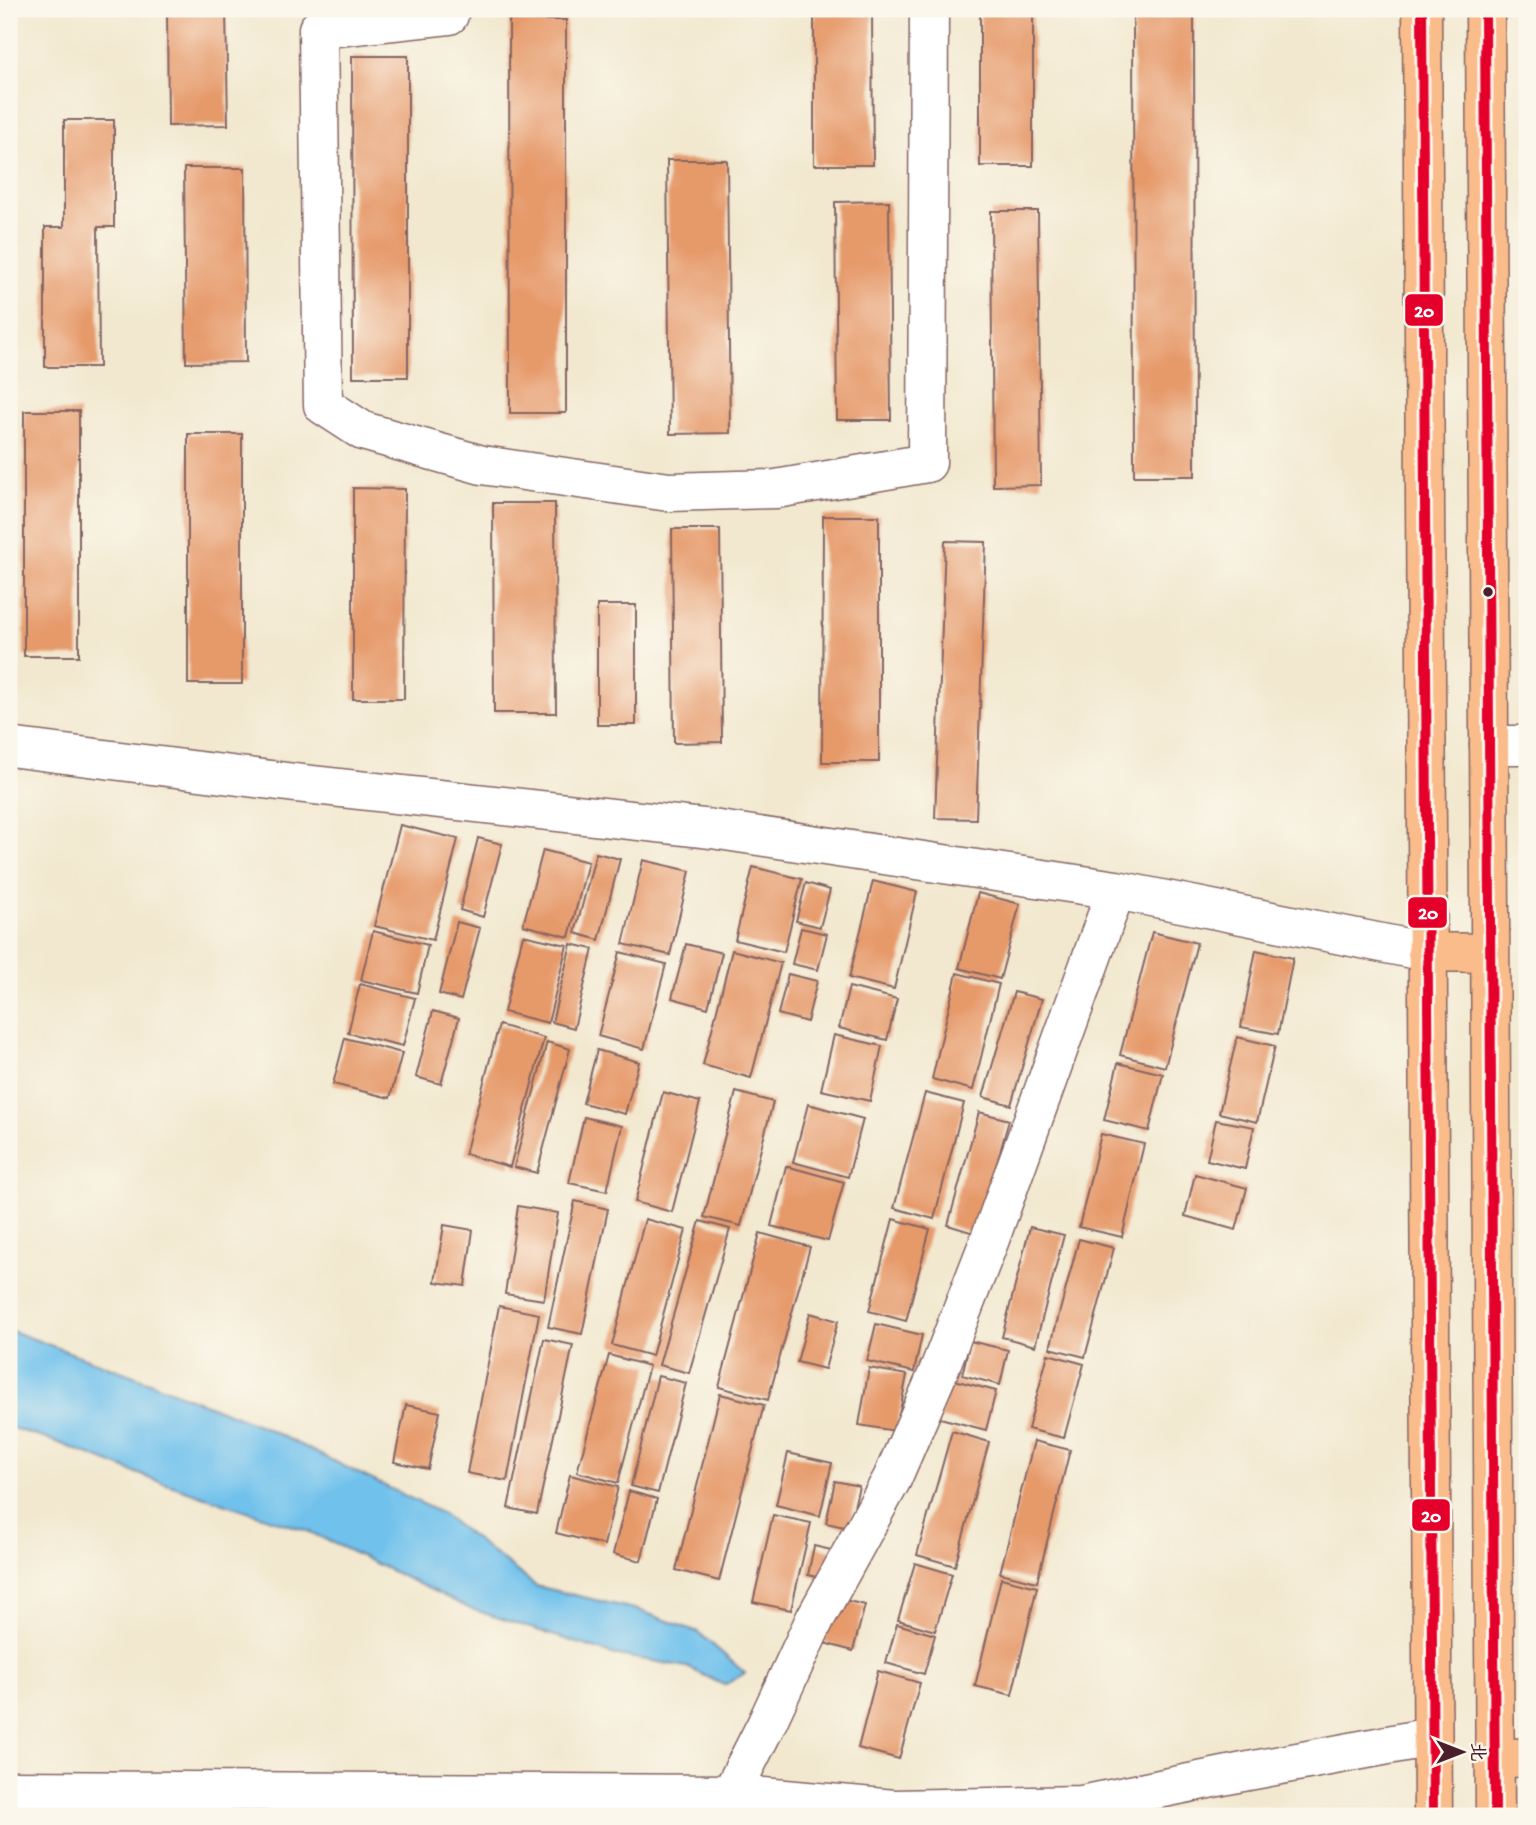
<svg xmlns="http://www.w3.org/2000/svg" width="1536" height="1825" font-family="'Gochi Hand','LXGW WenKai TC',sans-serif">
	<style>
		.water { fill: #70c1ec; stroke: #5d708c; stroke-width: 2 }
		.building { fill: #e69a6b }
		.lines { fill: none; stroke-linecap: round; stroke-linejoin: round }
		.minor-casing { stroke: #856564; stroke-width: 41 }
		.major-casing { stroke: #856564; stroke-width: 41 }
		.minor { stroke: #fff; stroke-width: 38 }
		.major { stroke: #f9bc8a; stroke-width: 38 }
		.bus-1-casing { stroke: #fbf7ec; stroke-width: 16 }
		.bus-1 { stroke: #e4002b; stroke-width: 10 }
		.bus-dot { fill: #4a1f2b; stroke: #fbf7ec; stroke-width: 2.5 }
		.line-badge { stroke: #fbf7ec; stroke-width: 2.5 }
		.badge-label { font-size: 19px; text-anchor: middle; font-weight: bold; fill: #fff }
	</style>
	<rect width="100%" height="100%" fill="#fbf7ec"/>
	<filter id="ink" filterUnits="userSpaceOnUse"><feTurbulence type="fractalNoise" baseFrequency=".0143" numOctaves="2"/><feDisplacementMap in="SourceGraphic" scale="14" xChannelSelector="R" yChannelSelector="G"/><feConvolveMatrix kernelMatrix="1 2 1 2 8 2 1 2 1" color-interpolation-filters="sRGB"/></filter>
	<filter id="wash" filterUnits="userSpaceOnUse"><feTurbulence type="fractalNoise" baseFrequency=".00686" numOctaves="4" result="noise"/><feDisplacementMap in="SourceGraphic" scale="28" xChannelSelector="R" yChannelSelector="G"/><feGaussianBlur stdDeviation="1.57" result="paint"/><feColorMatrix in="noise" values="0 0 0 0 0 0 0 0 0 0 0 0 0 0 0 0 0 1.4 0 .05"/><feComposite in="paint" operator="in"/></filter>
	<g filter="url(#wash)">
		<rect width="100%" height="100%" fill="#f2e8cf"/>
		<!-- water -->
		<path class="water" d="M9 1330 142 1379 261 1426 441 1513 536 1586 638 1610 698 1632 745 1673 724 1685 687 1667 612 1654 471 1609 310 1532 149 1478 59 1443 9 1427Z"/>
		<g id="blocks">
			<!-- building -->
			<path class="building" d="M167 9H226L228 125 168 126Z
				M814 9H872L873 165H814Z
				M980 9H1033V166H980Z
				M1133 9H1194L1195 476H1134Z
				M509 20H566V413H510Z
				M352 56H408V377H353Z
				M64 120H114V227H98L99 367H45V227H64Z
				M667 160H727L730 433 670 434Z
				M184 168H245L246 362 186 363Z
				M889 201 891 420H837L835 202Z
				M991 211H1038L1041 485 993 486Z
				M24 411H79V656H24Z
				M188 434H242V684H188Z
				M353 488 405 489 404 699H353Z
				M493 503H555L556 713H494Z
				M823 516H879V762H822Z
				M672 529H720L722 742 674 743Z
				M945 541 986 542 976 819 935 818Z
				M597 605H636V725H597Z
				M400 825 458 839 433 940 374 926Z
				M478 838 502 844 483 917 460 910Z
				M543 850 588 862 569 937 523 925Z
				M596 853 620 859 599 940 575 933Z
				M643 860 690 871 670 955 623 944Z
				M753 867 802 879 784 952 735 940Z
				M873 881 917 892 894 989 849 978Z
				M806 883 830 890 820 927 796 921Z
				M978 893 1020 904 1000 979 959 968Z
				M457 922 480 928 461 1000 439 994Z
				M801 928 827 934 818 970 792 964Z
				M373 931 428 945 417 993 361 980Z
				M1152 932 1197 943 1165 1067 1120 1055Z
				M523 935 567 945 548 1023 504 1012Z
				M571 944 593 949 574 1028 552 1022Z
				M686 944 722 953 708 1008 672 998Z
				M732 950 781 963 751 1078 703 1065Z
				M1256 950 1293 958 1278 1034 1241 1027Z
				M620 952 666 964 644 1049 598 1036Z
				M957 973 999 984 973 1090 932 1079Z
				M788 974 817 981 807 1022 778 1014Z
				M360 984 415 998 403 1046 348 1033Z
				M849 987 897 999 887 1040 839 1028Z
				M1014 992 1042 999 1011 1105 983 1097Z
				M433 1011 459 1018 441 1084 416 1077Z
				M499 1025 544 1038 510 1167 465 1154Z
				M834 1035 882 1046 870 1101 821 1090Z
				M1237 1037 1275 1046 1257 1122 1219 1113Z
				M345 1038 402 1053 390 1098 333 1084Z
				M547 1042 570 1049 537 1173 514 1167Z
				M597 1050 639 1062 625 1114 583 1103Z
				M1118 1063 1163 1074 1149 1131 1104 1120Z
				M663 1092 700 1102 672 1212 635 1202Z
				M736 1092 773 1102 741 1226 704 1217Z
				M925 1093 964 1103 934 1219 894 1208Z
				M808 1104 863 1119 848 1177 793 1162Z
				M979 1112 1009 1120 977 1234 948 1225Z
				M584 1117 622 1126 607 1191 569 1183Z
				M1216 1120 1254 1127 1245 1169 1207 1160Z
				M1101 1134 1144 1144 1122 1237 1079 1227Z
				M786 1166 844 1182 828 1241 771 1226Z
				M1195 1174 1247 1188 1236 1230 1185 1216Z
				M575 1201 608 1209 582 1334 548 1327Z
				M518 1206 558 1213 544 1300 505 1294Z
				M645 1219 686 1230 652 1356 612 1345Z
				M893 1219 930 1229 906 1321 869 1311Z
				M700 1221 730 1229 689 1373 659 1365Z
				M444 1225 473 1230 465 1286 435 1282Z
				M1030 1227 1064 1235 1035 1346 1002 1337Z
				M760 1233 810 1247 768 1400 719 1387Z
				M1079 1239 1114 1248 1085 1357 1050 1348Z
				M499 1306 539 1314 507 1481 467 1473Z
				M810 1313 838 1321 825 1369 797 1362Z
				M876 1324 922 1335 914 1372 867 1361Z
				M544 1339 573 1345 537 1514 508 1508Z
				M970 1341 1008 1350 1000 1385 962 1375Z
				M1048 1354 1084 1364 1064 1438 1028 1429Z
				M609 1355 649 1366 618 1483 577 1472Z
				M869 1368 907 1375 896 1431 859 1425Z
				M658 1376 686 1383 658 1493 631 1486Z
				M950 1379 996 1391 986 1430 940 1418Z
				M720 1394 764 1405 719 1581 676 1570Z
				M406 1405 440 1412 428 1469 394 1462Z
				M952 1431 989 1442 955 1566 917 1555Z
				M1034 1441 1070 1450 1037 1582 1000 1573Z
				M788 1453 832 1463 820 1516 776 1505Z
				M570 1475 618 1487 604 1545 556 1533Z
				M835 1481 859 1486 849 1528 826 1523Z
				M629 1491 657 1499 641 1561 613 1554Z
				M773 1515 811 1523 791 1610 753 1602Z
				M814 1546 831 1550 825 1579 808 1575Z
				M915 1563 952 1574 935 1631 898 1620Z
				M1001 1578 1037 1587 1012 1695 975 1686Z
				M836 1598 865 1605 853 1651 824 1643Z
				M897 1624 935 1635 924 1674 886 1663Z
				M878 1671 920 1683 899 1759 858 1748Z"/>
		</g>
	</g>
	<g filter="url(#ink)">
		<use href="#blocks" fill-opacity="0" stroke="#856564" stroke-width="2"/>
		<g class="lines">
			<defs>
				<path id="minor" d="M449 9V15L318 29 323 405 363 431 482 465 669 492 776 489 927 463 929 9
					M1489 745H1527
					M9 747 295 783 712 829 1116 890 1427 952
					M9 1790 731 1794 894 1809 1081 1805 1238 1773 1431 1737
					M723 1816 731 1794 766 1725 815 1619 892 1479 937 1375 990 1239 1116 890"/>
				<path id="major" d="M1422 9 1433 1816
					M1485 9 1495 1816
					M1427 952 1490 953
					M1495 1757 1527 1758"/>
			</defs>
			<!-- minor casing -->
			<use href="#minor" class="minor-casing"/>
			<!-- major casing -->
			<use href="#major" class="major-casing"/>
			<!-- minor -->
			<use href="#minor" class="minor"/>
			<!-- major -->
			<use href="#major" class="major"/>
			<defs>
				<path id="bus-1" d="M1422 9 1433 1816
					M1485 9 1495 1816"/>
			</defs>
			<!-- bus-1 casing -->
			<use href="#bus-1" class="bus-1-casing"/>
			<!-- bus-1 -->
			<use href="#bus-1" class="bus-1"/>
		</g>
	</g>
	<!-- markers -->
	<circle class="bus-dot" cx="1488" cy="592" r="6"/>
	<g class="line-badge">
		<rect x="1404" y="293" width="40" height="34" rx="7" fill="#e4002b"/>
		<rect x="1407" y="896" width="41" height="33" rx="7" fill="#e4002b"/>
		<rect x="1411" y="1498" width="40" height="34" rx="7" fill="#e4002b"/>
	</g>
	<g class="badge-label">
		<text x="1424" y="317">20</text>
		<text x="1428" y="919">20</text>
		<text x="1431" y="1522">20</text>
	</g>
	<!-- margin -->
	<rect width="1536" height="1825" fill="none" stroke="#fbf7ec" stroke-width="35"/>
	<!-- north arrow -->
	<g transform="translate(1462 1752) rotate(90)" stroke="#fbf7ec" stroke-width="5" paint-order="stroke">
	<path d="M0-5L12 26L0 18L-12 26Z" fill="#4a1f2b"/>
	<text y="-10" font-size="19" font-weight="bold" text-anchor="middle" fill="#4a1f2b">北</text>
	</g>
</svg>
